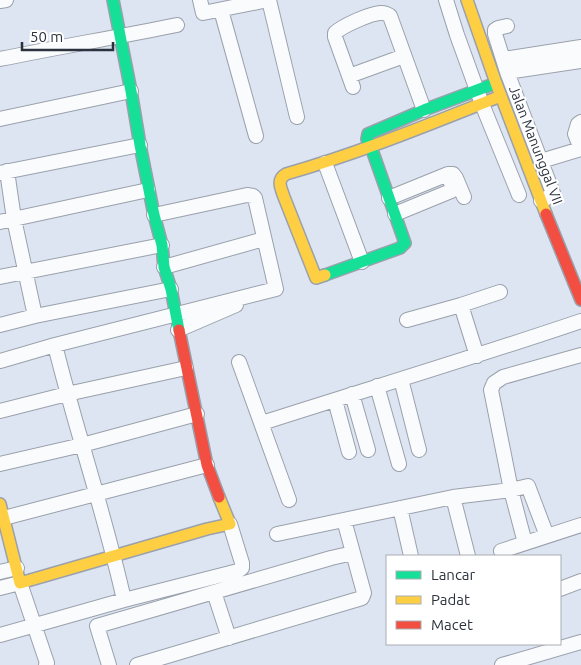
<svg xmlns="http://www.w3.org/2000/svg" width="581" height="665" font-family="Ubuntu,sans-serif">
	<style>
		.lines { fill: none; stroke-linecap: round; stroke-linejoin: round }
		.street-casing { stroke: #9aa1ac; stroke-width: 16 }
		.fast-casing { stroke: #9aa1ac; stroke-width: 14 }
		.slow-casing { stroke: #9aa1ac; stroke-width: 14 }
		.jam-casing { stroke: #9aa1ac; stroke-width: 14 }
		.street { stroke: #fafbfd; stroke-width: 14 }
		.fast { stroke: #16e098; stroke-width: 11 }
		.slow { stroke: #ffcf43; stroke-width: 11 }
		.jam { stroke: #f24e42; stroke-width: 11 }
		.labels { text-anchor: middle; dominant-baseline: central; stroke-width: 4; stroke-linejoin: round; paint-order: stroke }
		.street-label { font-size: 14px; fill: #2b323e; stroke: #fff }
	</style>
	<rect width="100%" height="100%" fill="#dde5f2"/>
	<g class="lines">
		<defs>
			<path id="street" d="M200 0 203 13 268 0
				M269 0 297 117
				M446 0 457 35 482 104 519 195
				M0 1 6 0
				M221 10 256 136
				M507 26 498 28 495 30V34L507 72 553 193 552 195 541 201
				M0 59C59 47 118 37 177 25
				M503 59 581 47
				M507 72 581 61
				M349 76 404 56
				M353 87 335 37V33C342 26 373 12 382 13 386 13 387 14 390 16L424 110
				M0 119 131 91
				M581 122 578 124 575 134 581 149
				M541 161 581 149
				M325 163 362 262
				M7 171 14 219 35 316
				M0 173 140 145
				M389 198 448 174H453L456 178 464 197
				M395 214 451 191 453 189 448 174
				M154 215 247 195 253 196 255 198 276 289
				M0 222 148 190
				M164 267 264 239
				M0 277 162 245
				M461 305 500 292
				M407 320 461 305 477 356
				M0 325 35 316 171 289
				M178 330 236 305
				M55 345C76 431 105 514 124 600
				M0 361 55 345 276 289
				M239 362 289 500
				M401 379 419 450
				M377 386 399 464
				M352 394 368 450
				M335 400 349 452
				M0 411 67 394 186 368
				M262 423C368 389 475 357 581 321
				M0 464 82 445 197 414
				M453 497 468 556
				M400 508 411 556
				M0 519 207 465
				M277 534 453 497 511 490 491 390 494 383 503 377 581 355
				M525 543 511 490 528 486 547 536
				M501 551 581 525
				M0 572 17 568
				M0 588 20 583 47 663 46 665
				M560 589 581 581
				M214 592 229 638
				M0 635 124 600 238 571 242 568V563L230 524
				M109 665 97 626 331 558 353 553
				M137 665 362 598 364 593 344 520
				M502 665 581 642"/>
			<path id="fast" d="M113 0 131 91 140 145 154 215 162 245 164 267 171 289 179 330
				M325 275 400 248 405 243 371 147 367 139 368 134 424 110 496 83"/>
			<path id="slow" d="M467 0 496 83 546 214
				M325 275 316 278 284 197C281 188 276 180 286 174 360 153 430 124 501 96
				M0 504 20 583 207 529 230 524 219 497"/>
			<path id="jam" d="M546 214 581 300
				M179 330 207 465 219 497"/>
		</defs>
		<!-- street casing -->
		<use href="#street" class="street-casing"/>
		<!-- fast casing -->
		<use href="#fast" class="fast-casing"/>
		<!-- slow casing -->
		<use href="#slow" class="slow-casing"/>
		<!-- jam casing -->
		<use href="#jam" class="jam-casing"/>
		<!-- street -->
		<use href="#street" class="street"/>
		<!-- fast -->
		<use href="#fast" class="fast"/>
		<!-- slow -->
		<use href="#slow" class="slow"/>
		<!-- jam -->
		<use href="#jam" class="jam"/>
	</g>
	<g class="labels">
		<!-- street labels -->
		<g class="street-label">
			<text transform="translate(536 145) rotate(69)">Jalan Manunggal VII</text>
		</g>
	</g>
	<!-- legend -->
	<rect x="386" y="555" width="175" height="90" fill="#ffffff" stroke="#aaadb2"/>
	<rect x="396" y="571" width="25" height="8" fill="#16e098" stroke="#aaadb2"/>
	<text x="431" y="580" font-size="15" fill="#2b323e">Lancar</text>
	<rect x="396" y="596" width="25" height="8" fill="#ffcf43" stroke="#aaadb2"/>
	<text x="431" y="605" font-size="15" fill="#2b323e">Padat</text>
	<rect x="396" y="621" width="25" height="8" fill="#f24e42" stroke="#aaadb2"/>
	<text x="431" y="630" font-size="15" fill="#2b323e">Macet</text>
	<!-- scale -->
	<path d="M22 42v8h91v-8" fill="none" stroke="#2b323e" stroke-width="2.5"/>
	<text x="30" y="42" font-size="15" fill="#2b323e" stroke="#ffffff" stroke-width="4" paint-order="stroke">50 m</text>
</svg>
